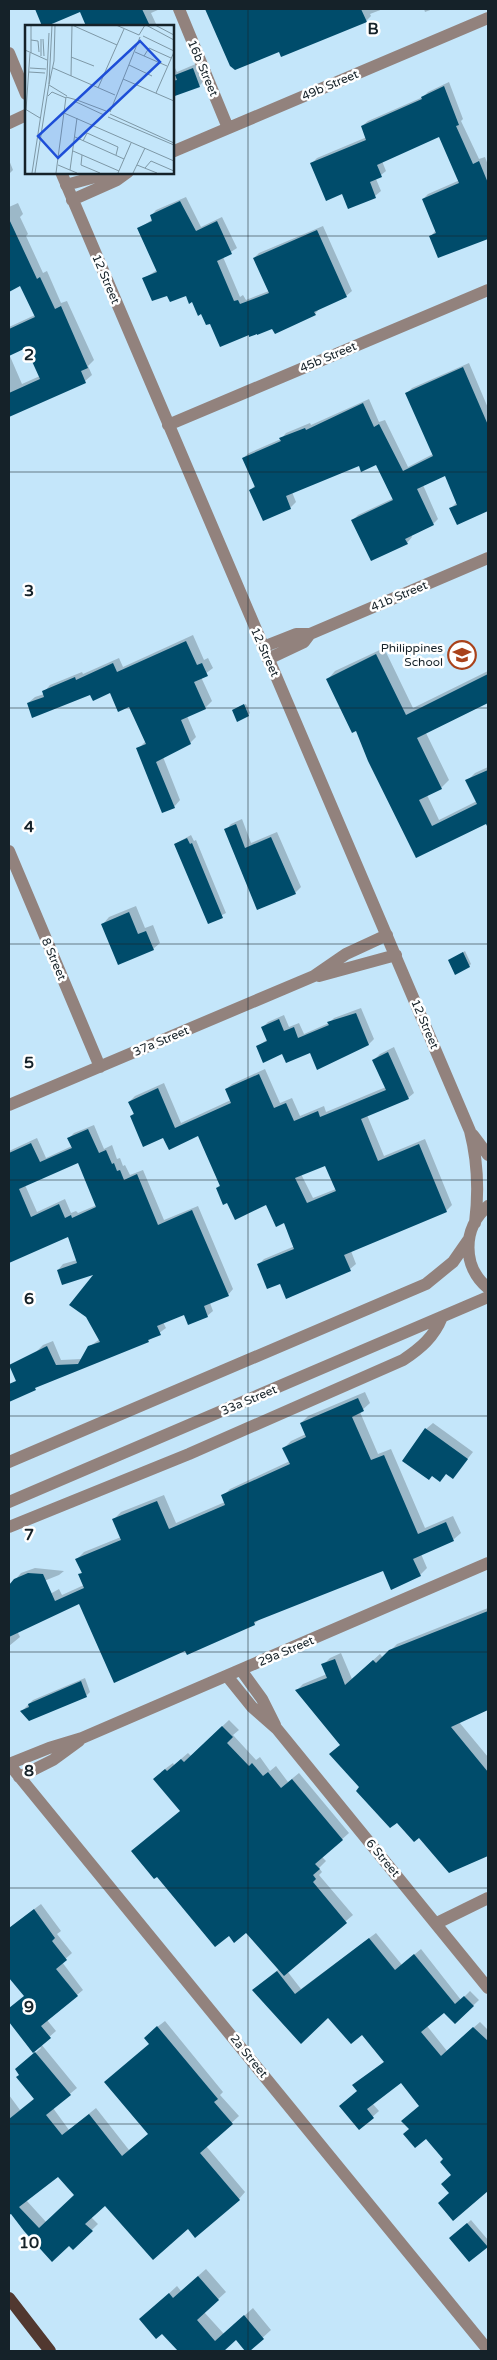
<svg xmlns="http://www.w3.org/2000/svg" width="497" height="2360" font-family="'Varela Round',sans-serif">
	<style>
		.shadow { fill: #0003; fill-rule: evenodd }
		.building { fill: #004c6b; fill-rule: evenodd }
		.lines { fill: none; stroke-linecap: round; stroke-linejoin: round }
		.minor { stroke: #92827d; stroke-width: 12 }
		.major { stroke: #513830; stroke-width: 12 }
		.grid { fill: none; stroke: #152229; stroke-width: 1; stroke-opacity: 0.55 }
		.labels { text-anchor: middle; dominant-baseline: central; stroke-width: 5; stroke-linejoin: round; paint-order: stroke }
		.street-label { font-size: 12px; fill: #152229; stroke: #fff }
		.poi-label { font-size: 12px; fill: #152229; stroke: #fff; text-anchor: end }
		.inset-road { fill: none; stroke: #7e98a6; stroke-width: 1 }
		.view { fill: #1d4ed8; fill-opacity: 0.15; stroke: #1d4ed8; stroke-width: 2.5 }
		.inset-edge { fill: none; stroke: #152229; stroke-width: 2.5 }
		.grid-label { font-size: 16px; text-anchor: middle; font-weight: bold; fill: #152229; stroke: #fff; stroke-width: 5; stroke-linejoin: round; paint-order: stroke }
	</style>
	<rect width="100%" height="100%" fill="#c4e6fa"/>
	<!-- shadow -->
	<path class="shadow" d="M36 9H160L151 13 157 26H87L81 11 44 26Z
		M207 9H383L370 14 371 16 366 21 231 65Z
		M424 9H433L425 12Z
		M172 62 177 72 198 63 205 80 199 86 172 96Z
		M449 82 463 119 461 121 479 159 485 157 488 165V237L477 242 431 236 436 230 423 199 428 194 460 180 439 135 382 161 386 171 376 179 381 191 375 196 343 193 312 163 317 158 367 137 362 126 368 121 423 97 428 92Z
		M9 160 13 170 9 174Z
		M186 197 201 227 222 217 237 248 223 257 240 297 243 295 246 300 269 291 254 258 259 253 323 226 352 291 346 296 320 308 315 314 273 328 211 322 186 294H168L143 279 157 270 138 229 153 219 151 216 156 210Z
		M18 203 23 214 20 217 28 234 26 236 43 273 47 271 61 303 67 301 94 360 88 366 92 375 85 381 9 416V327L35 315 21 285 9 290V207ZM27 346 40 376 22 384 9 354Z
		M469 363 488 408V509L458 524 451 508 457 502 445 474 423 485 438 519 433 524 411 534 412 537 407 543 353 520 358 515 394 498 377 463 359 464 292 492 296 502 290 508 263 519 251 490 255 485 243 458 249 453 281 439 286 433 310 423 311 425 369 399 379 422 385 420 408 467 433 454 407 393 412 388Z
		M193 635 204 660 208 658 213 668 201 677 212 701 205 708 187 716 196 737 190 743 163 757 180 800 174 807 138 749 146 741 130 706 110 692 28 703 35 697 44 694V692L50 685 82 672 83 674 119 658 123 667Z
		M384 648 413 708 488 671V702L426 733 449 780 441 788 427 795 439 820 477 801 467 781 475 773 488 767V824L487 822 416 856 357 729 328 679 335 671Z
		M246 704 250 713 248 715 233 710Z
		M242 819 251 843 277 832 301 887 295 893 258 909 226 830 231 824Z
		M191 835 194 841 196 840 226 913 208 922 175 844Z
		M136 906 145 928 153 925 160 943 153 949 103 924 109 917Z
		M465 951 471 964 469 966 450 960Z
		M361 1008 374 1039 369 1044 318 1068 310 1051 283 1053 258 1046 268 1039 263 1027 268 1022 284 1015 289 1027 299 1023 304 1034 329 1023 334 1018Z
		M394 1047 414 1093 408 1098 367 1115 384 1156 425 1139 452 1205 446 1211 351 1251 356 1264 350 1269 281 1282 258 1265 264 1259 295 1246 284 1222 266 1204 227 1202 217 1188 221 1184 199 1135 164 1137 131 1116 134 1113 129 1102 135 1096 164 1083 181 1123 231 1100 226 1089 232 1084 265 1069 280 1103 292 1098 300 1116 324 1106 326 1112 386 1087 374 1060 380 1054ZM326 1164 336 1189 313 1198 301 1174Z
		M94 1125 104 1149 112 1145 117 1159 120 1158 123 1166 125 1165 130 1175 143 1170 164 1220 198 1206 233 1289 228 1295 210 1303 213 1311 207 1316 185 1313 163 1322 166 1328 148 1341 44 1383 37 1351 43 1345 53 1341 61 1360 82 1359 89 1347 100 1339 97 1272 58 1270 63 1264 77 1260 69 1236 10 1261 9 1243 15 1240 9 1226V1151L37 1138 46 1158 72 1146 69 1138 74 1133ZM78 1161 97 1205 78 1213 76 1211 71 1213 65 1199 37 1212 25 1185Z
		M365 1392 370 1403 360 1412 378 1454 391 1449 425 1528 453 1516 461 1533 454 1539 421 1554 427 1568 420 1575 384 1570 261 1618 254 1624 186 1649 80 1602 17 1631 20 1637 9 1646V1617L59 1589 62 1595 84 1585 80 1575 82 1572 77 1559 84 1552 121 1537 114 1519 121 1512 164 1495 176 1523 225 1502 223 1496 230 1489 290 1461 284 1448 291 1441 306 1434 301 1423 308 1416Z
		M433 1423 473 1452 453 1477 426 1429Z
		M35 1568 64 1571 59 1575 9 1595V1587L21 1573Z
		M488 1608V1709L459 1722 488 1757V1855L450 1872 419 1836 361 1787 341 1745 296 1691 303 1684 327 1674 323 1665 330 1658 341 1653 352 1679 380 1654 383 1658 397 1644Z
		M85 1678 90 1692 86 1696 22 1711 33 1700Z
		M229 1720 239 1730 233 1735 256 1760 260 1757 270 1771 276 1766 288 1782 299 1773 349 1833 322 1857 326 1861 319 1868 322 1872 319 1875 353 1915 287 1971 301 1989 376 1933 402 1965 421 1949 461 2000 470 1991 479 2000 455 2023 444 2012 427 2026 447 2051 480 2022 488 2030V2190L454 2220 451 2192 453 2175 444 2159 426 2138 410 2129 420 2105 401 2081 372 2103 379 2111 360 2128V2080L385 2061 362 2033 259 1985 279 1969 181 1810 161 1772 173 1763 174 1765 188 1753 191 1756Z
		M41 1904 61 1931 57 1934 72 1953 62 1962 83 1990 47 2020 56 2031 41 2044 77 2088 53 2108 69 2130 96 2108 129 2150 149 2134 150 2044 152 2031 165 2021 223 2092 220 2095 239 2116 206 2146 245 2192 239 2199 188 2227 105 2205 91 2217 98 2224 73 2248 69 2244 25 2231 9 2210V2095L20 2110 35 2098 21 2074 23 2063 41 2048 39 2046 33 2051 9 2020V2013L25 1996 9 1976V1928ZM58 2175 76 2195 47 2223 26 2200Z
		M471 2220 488 2240V2245L469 2261 454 2235Z
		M206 2269 226 2292 204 2312 224 2334 253 2308 271 2330 248 2351 236 2338 221 2351H180L149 2312 177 2286 181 2291Z"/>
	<!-- building -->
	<path class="building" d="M35 9H142L150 26H86L80 12 47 26H42Z
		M205 9H361L367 22 281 57 279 52 235 70 230 66Z
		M193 68 200 87 172 97V81L177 80 175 75Z
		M444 86 459 125 456 126 473 164 479 161 488 183V239L438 258 429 236 436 233 422 199 459 183 439 137 377 165 382 177 370 182 376 198 348 209 342 194 326 201 310 163 366 140 361 126 422 99 421 97Z
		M180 201 196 231 217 221 232 254 217 261 234 301 238 300 240 304 269 293 253 258 317 230 347 297 314 312 316 315 275 334 272 329 257 335V334L249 337V335L220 347 210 324 206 325 201 314 198 316 192 302 189 304 186 296 170 302 167 296 152 301 142 278 157 272 137 228 152 221 150 215Z
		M9 219 37 279 40 277 55 309 61 306 88 368 81 371 86 383 9 417V393L40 379 26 348 9 356V329L35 317 20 286 9 292Z
		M463 367 488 425V511L457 525 449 508 457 505 445 476 417 489 434 525 405 539 408 544 371 561 351 520 393 500 376 465 361 472 359 466 286 496 291 509 263 521 249 490 255 487 242 458 281 441 279 438 305 428 306 430 363 403 374 427 379 424 403 471 433 456 405 393Z
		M186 641 197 665 202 663 208 676 194 682 206 709 181 720 191 744 156 762 175 808 162 813 136 748 146 744 129 707 118 712 110 693 93 701 90 695 32 718 27 703 44 697 42 691 75 677 76 680 113 663 117 672Z
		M376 654 406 715 488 674V703L417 738 442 789 419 800 432 826 477 804 465 780 488 770V828L486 824 416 858 368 761 356 731 352 733 326 679Z
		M244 704 249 716 237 722 232 710Z
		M236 824 245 848 271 837 296 894 257 910 224 829Z
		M187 838 190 844 192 843 223 918 208 924 174 844Z
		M129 912 138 934 146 931 154 950 118 965 101 924Z
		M463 952 470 967 455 975 448 960Z
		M356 1013 369 1045 317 1070 310 1053 286 1063 282 1054 263 1063 256 1046 267 1041 261 1027 279 1019 284 1031 294 1027 298 1038 329 1025 327 1022Z
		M388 1052 409 1099 361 1119 378 1161 419 1144 447 1212 344 1255 351 1271 286 1299 280 1284 267 1289 257 1264 294 1249 284 1223 276 1227 266 1205 235 1220 227 1203 223 1205 216 1188 220 1186 198 1136 169 1150 163 1138 143 1147 130 1116 134 1114 128 1102 158 1088 175 1128 231 1103 225 1089 259 1074 274 1108 286 1103 294 1121 318 1111 320 1117 386 1090 372 1060ZM325 1166 336 1191 307 1203 295 1178Z
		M88 1129 99 1153 106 1150 112 1164 114 1163 117 1171 120 1170 124 1180 137 1174 158 1225 192 1210 229 1296 204 1306 208 1317 188 1325 184 1315 157 1326 161 1335 148 1340 149 1342 35 1388 36 1390 9 1402V1384L16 1381 9 1365 47 1346 56 1365 78 1364 88 1346 100 1342 86 1317 69 1305 93 1275 62 1285 57 1270 77 1263 68 1237 9 1263V1153L31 1143 40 1162 72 1148 67 1138ZM78 1163 96 1207 72 1218 71 1215 65 1218 59 1204 31 1217 19 1189Z
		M358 1398 364 1411 352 1417 371 1460 384 1455 418 1534 446 1522 454 1541 413 1559 421 1576 391 1590 383 1571 254 1622 255 1625 187 1655 185 1651 114 1683 79 1604 9 1637V1585L14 1579 28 1573 43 1574 55 1601 84 1588 78 1574 82 1573 75 1559 121 1540 112 1519 157 1501 169 1529 225 1505 221 1495 290 1464 282 1448 306 1437 300 1423Z
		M425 1428 468 1459 453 1479 446 1474 440 1482 432 1476 429 1480 402 1461Z
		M488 1611V1710L451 1727 488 1772V1856L449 1873 419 1838 414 1842 397 1823 390 1828 356 1791 359 1787 329 1754 340 1745 295 1690 327 1678 321 1664 335 1659 345 1685 373 1660 376 1663 389 1650Z
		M81 1681 87 1697 29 1721 20 1711 29 1707 28 1704Z
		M222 1726 233 1737 227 1743 249 1766 252 1763 263 1776 268 1772 281 1788 292 1779 343 1840 315 1864 320 1869 313 1875 316 1879 313 1882 347 1923 284 1976 246 1933 234 1943 229 1936 215 1947 157 1877 154 1879 131 1851 180 1811 153 1779 165 1769 167 1771 181 1759 184 1762Z
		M34 1909 55 1938 52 1941 67 1960 56 1969 78 1996 41 2026 51 2038 33 2053 9 2022V2008L24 1996 9 1978V1928Z
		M369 1938 395 1970 414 1954 455 2004 464 1996 474 2006 455 2024 444 2013 421 2032 441 2056 473 2027 488 2041V2191L453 2221 438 2203 449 2193 441 2184 451 2175 440 2162 443 2159 426 2139 415 2148 403 2134 409 2129 401 2121 419 2106 401 2083 367 2109 374 2118 359 2130 339 2106 357 2091 352 2085 384 2062 362 2035 351 2044 328 2018 301 2044 252 1990 277 1971 295 1994Z
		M157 2026 218 2099 214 2102 233 2124 200 2153 240 2200 195 2238 188 2229 153 2260 105 2206 85 2224 93 2231 73 2250 69 2246 52 2262 24 2231 11 2214 9 2215V2119L34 2099 16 2077 19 2075 15 2069 35 2052 71 2095 46 2115 62 2135 89 2114 122 2156 148 2134 104 2082 149 2044 144 2038ZM58 2177 74 2195 39 2228 19 2207Z
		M467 2223 488 2247 469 2262 449 2238Z
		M198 2276 219 2300 197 2320 215 2341 244 2315 264 2339 250 2351H245L236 2340 224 2351H178L162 2334 156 2339 139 2319 169 2293 173 2298Z"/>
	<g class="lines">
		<!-- minor -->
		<path class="minor" d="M179 9 228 128
			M9 53 26 94
			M9 123 26 115
			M172 152 488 18
			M61 172 470 1131C478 1162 479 1191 475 1223
			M66 185 113 172
			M72 200 117 180 128 172
			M168 425 488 290
			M263 647 296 634H310
			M268 659 304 642 310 634 488 558
			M9 851 100 1067
			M319 976 396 955
			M9 1105 314 976 346 954 387 935
			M473 1135 488 1155
			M488 1206C462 1228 462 1267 488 1288
			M9 1462 426 1284 453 1262 469 1239
			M9 1502 488 1297
			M9 1527 189 1454 403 1360C421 1348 434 1337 442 1317
			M241 1670 262 1699 275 1725
			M227 1676 252 1707 277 1729 488 1988
			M9 1764 488 2350
			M9 1764 49 1748 82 1738 488 1563
			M19 1777 53 1760 79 1741
			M437 1923 488 1898"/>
		<!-- major -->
		<path class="major" d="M9 2298 50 2351"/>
	</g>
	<!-- grid -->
	<path class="grid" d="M248 9V2351M9 236H488M9 472H488M9 708H488M9 944H488M9 1180H488M9 1416H488M9 1652H488M9 1888H488M9 2124H488"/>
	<!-- icons -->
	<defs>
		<symbol id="school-ring" viewBox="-11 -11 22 22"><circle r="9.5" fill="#fff" stroke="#a9421b" stroke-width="1.5"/><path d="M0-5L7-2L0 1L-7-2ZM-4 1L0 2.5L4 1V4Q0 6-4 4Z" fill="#a9421b"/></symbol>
	</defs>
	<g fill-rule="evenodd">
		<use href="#school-ring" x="446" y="639" width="32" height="32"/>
	</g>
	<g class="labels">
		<!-- street labels -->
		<g class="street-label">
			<text transform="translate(203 68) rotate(67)">16b Street</text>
			<text transform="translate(330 85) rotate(-23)">49b Street</text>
			<text transform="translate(106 279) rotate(67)">12 Street</text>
			<text transform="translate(328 357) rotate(-23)">45b Street</text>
			<text transform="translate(399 596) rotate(-23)">41b Street</text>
			<text transform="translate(265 652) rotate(66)">12 Street</text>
			<text transform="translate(54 959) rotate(67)">8 Street</text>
			<text transform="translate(425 1024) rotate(67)">12 Street</text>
			<text transform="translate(161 1041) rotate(-23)">37a Street</text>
			<text transform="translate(249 1400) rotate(-23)">33a Street</text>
			<text transform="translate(286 1651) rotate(-23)">29a Street</text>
			<text transform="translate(383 1858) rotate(50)">6 Street</text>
			<text transform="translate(249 2056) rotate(51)">2a Street</text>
		</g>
		<!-- poi labels -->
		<g class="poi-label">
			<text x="443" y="648">Philippines<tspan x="443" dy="14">School</tspan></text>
		</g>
	</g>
	<!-- overview -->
	<g transform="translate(25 25)">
		<rect width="149" height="149" fill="#c4e6fa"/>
		<path class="inset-road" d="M47 0 92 20M91 0 114 10 120 0M121 0 149 15M130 0 149 10M118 11 149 26M16 14V31M18 14 19 31M6 15 13 16 14 27M0 25 22 35M110 27 142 41M6 28V0M119 31 124 23 146 33M46 32 69 41M104 40 127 51M5 43 21 44M28 43 90 70M4 47 20 48M46 51 47 0M98 54 149 76M24 59 29 36 30 0M24 60 42 71M73 63 99 4M131 68 149 27M23 71 27 67 41 73M52 75 81 86M49 76 79 90M0 84 15 93M1 85 5 28M85 87 115 12M39 88 149 136M85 89 149 118M83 92 149 120M50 112 99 134M58 116 62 108 93 122 91 130M48 126 94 146M57 130 56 140 75 148M33 140 52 148M112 140 132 148M120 143 126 136 149 146M45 145 52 93M7 148 22 50 24 8M10 148 24 59 27 0M31 148 41 72 52 75M93 148 106 118M108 148 120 123"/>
		<path class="view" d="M115 16 135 37 33 133 13 111Z"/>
		<rect width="149" height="149" class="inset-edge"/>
	</g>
	<g class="grid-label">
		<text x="373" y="34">B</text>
		<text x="29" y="360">2</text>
		<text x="29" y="596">3</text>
		<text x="29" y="832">4</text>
		<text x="29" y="1068">5</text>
		<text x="29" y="1304">6</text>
		<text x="29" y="1540">7</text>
		<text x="29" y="1776">8</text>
		<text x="29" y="2012">9</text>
		<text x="29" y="2248">10</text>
	</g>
	<!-- border -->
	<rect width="497" height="2360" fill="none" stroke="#152229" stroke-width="20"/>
</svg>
